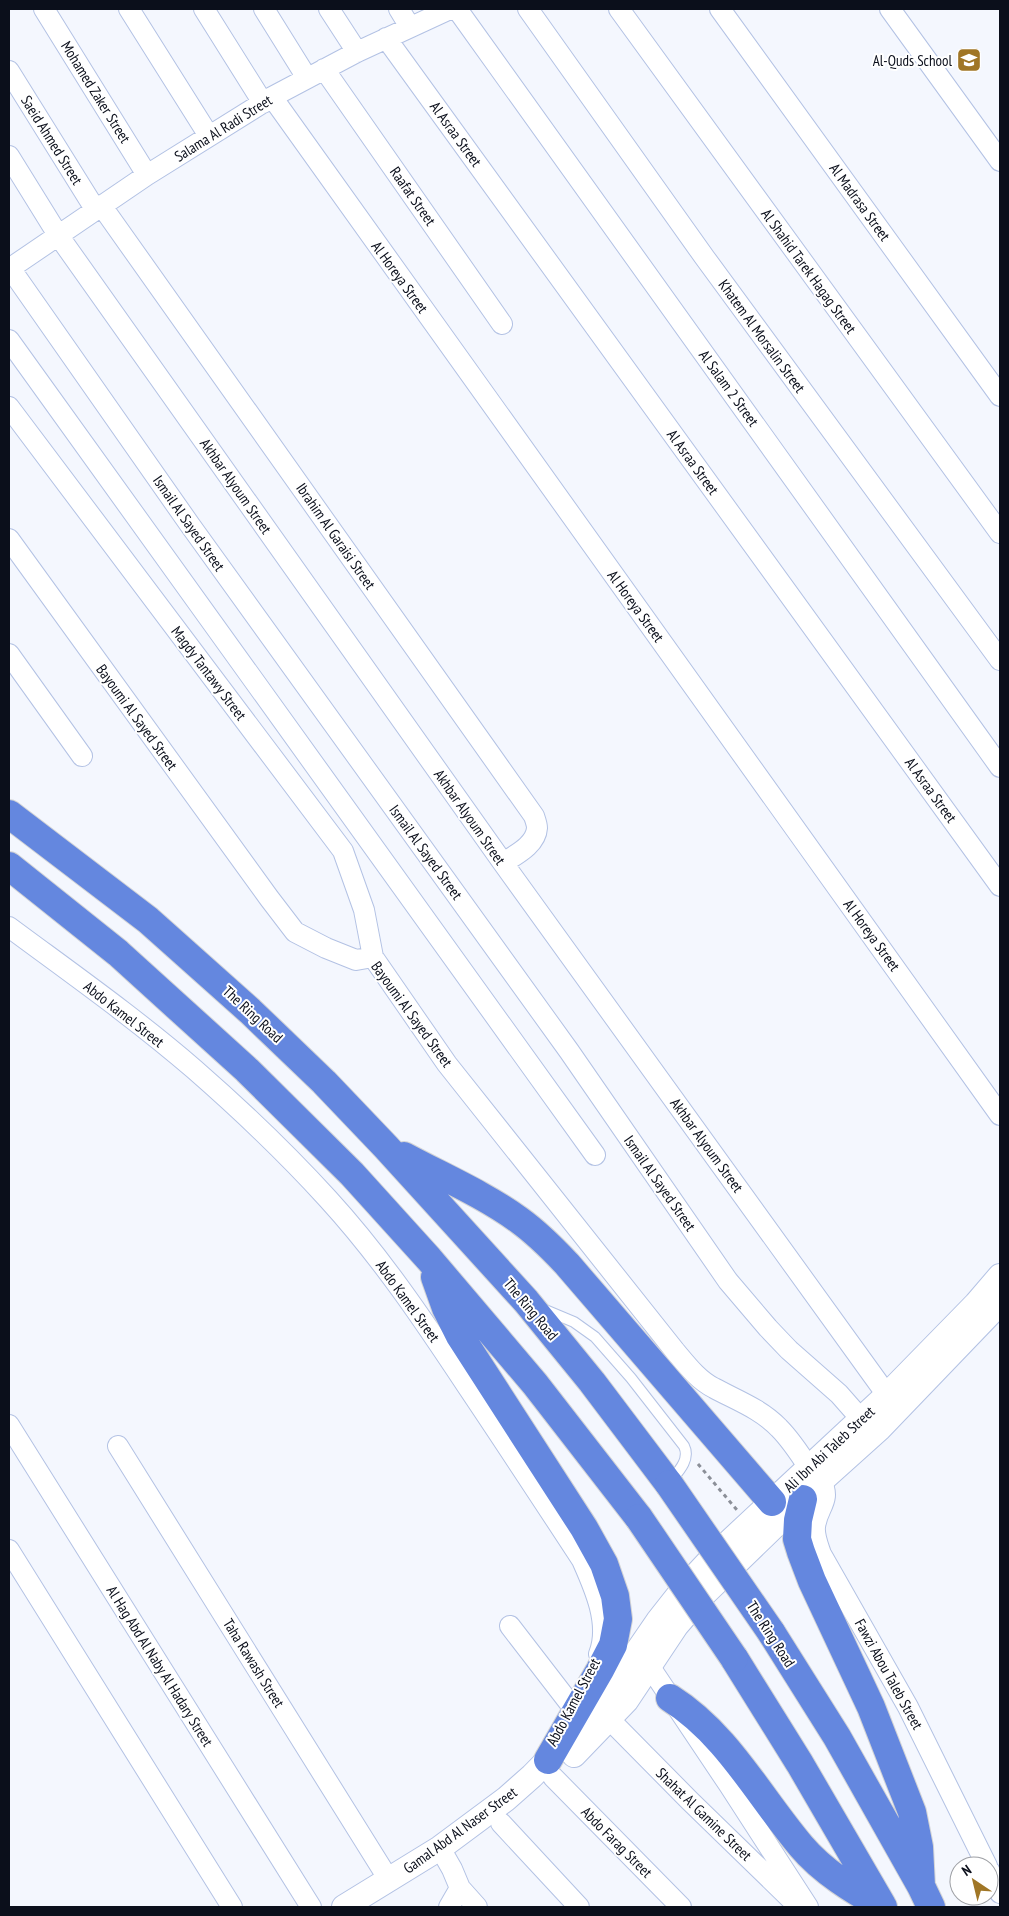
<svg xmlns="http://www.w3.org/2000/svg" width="1009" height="1916" font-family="'PT Sans Narrow',sans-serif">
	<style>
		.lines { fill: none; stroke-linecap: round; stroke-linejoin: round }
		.service-casing { stroke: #b3c2e4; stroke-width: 12 }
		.minor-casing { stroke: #b3c2e4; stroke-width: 22 }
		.tertiary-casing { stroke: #b3c2e4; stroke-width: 26 }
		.motorway-casing { stroke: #d3d4d6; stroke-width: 30 }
		.path { stroke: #8b8f98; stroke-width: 3; stroke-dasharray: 4 4; stroke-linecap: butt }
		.service { stroke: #fff; stroke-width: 10 }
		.minor { stroke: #fff; stroke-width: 20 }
		.tertiary { stroke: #fff; stroke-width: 24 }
		.motorway { stroke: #6487df; stroke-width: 28 }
		.motorway-bridge-casing { stroke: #d3d4d6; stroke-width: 30; stroke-linecap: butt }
		.motorway-bridge { stroke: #6487df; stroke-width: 28 }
		.labels { text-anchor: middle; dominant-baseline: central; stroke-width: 4; stroke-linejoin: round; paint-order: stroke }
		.poi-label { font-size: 15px; fill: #0b0f1b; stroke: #fff; text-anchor: end }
		.street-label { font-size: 15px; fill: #0b0f1b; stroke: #fff }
	</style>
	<rect width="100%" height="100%" fill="#f4f7fe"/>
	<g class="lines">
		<defs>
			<path id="service" d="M543 1309 574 1322 595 1337 631 1378 684 1446C691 1460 677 1473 669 1483"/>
			<path id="minor" d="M44 9 147 175
				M129 9 209 136
				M204 9 263 103
				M264 9 307 78
				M329 9 357 52
				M399 9 410 27
				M457 9 1000 767
				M528 9 705 258 1000 660
				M619 9 1000 533
				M720 9 1000 396
				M890 9 1000 161
				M386 38 1000 886
				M324 69 502 324
				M9 71 95 209
				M272 97 1000 1115
				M9 156 58 235 503 863 887 1395
				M101 205 534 816C535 819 537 824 537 828 536 845 515 855 503 863
				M10 268 190 525 569 1051 728 1281 768 1328 789 1350 839 1394 861 1419
				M9 269 147 175 272 97 357 52 450 9
				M9 340 595 1155
				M9 407 343 851 364 910 373 957
				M9 539 269 898 295 932 326 948 356 960 373 957 447 1064 675 1351C686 1364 698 1380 714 1388 736 1400 761 1409 779 1428 791 1440 800 1454 809 1468
				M9 654 82 756
				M9 927C71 973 135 1018 194 1069 241 1110 286 1153 328 1199 381 1257 424 1321 467 1386 506 1444 544 1502 582 1560 594 1587 611 1624 599 1654
				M9 1425 311 1907
				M118 1446 389 1880
				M821 1481C832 1501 817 1507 815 1527 814 1536 818 1545 821 1554L908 1707 987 1866
				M9 1550 232 1907
				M510 1626 574 1709
				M650 1667 729 1785 808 1907
				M609 1719 690 1801 796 1904
				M553 1777 681 1907
				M501 1823 579 1907
				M440 1848 452 1869 460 1888 449 1907
				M989 1870 1000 1893
				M460 1888 477 1907"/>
			<path id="tertiary" d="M574 1755 626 1701 676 1626 701 1597 821 1481 880 1428 1000 1303
				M344 1907 440 1848 506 1799 532 1776 582 1725 612 1688 658 1621 684 1588 713 1557 887 1395 976 1304 1000 1276"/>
			<path id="motorway" d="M9 814 148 920 250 1011 324 1082 386 1147 526 1301 592 1382 669 1484
				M9 866 118 953 247 1070 352 1174 429 1259 535 1384 639 1518
				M404 1156C443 1177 483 1194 519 1220 537 1233 552 1248 567 1264L772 1502
				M435 1277 446 1308 460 1336 584 1528 604 1564 615 1596 618 1619 613 1645 600 1670 548 1760
				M803 1499 798 1520 797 1539 801 1552 812 1581 871 1707 912 1812 919 1847 921 1886
				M771 1632 837 1737 921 1886 931 1907
				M734 1658 800 1764 882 1905
				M670 1698C727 1734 758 1795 801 1846 823 1872 853 1890 883 1907"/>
		</defs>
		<!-- service casing -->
		<use href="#service" class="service-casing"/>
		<!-- minor casing -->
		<use href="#minor" class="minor-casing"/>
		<!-- tertiary casing -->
		<use href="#tertiary" class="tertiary-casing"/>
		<!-- motorway casing -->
		<use href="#motorway" class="motorway-casing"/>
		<!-- path -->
		<path class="path" d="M698 1464 737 1510"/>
		<!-- service -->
		<use href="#service" class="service"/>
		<!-- minor -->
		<use href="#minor" class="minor"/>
		<!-- tertiary -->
		<use href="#tertiary" class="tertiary"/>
		<!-- motorway -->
		<use href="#motorway" class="motorway"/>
		<defs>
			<path id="motorway-bridge" d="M669 1484 771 1632
				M639 1518 734 1658"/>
		</defs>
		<!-- motorway-bridge casing -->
		<use href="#motorway-bridge" class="motorway-bridge-casing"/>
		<!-- motorway-bridge -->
		<use href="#motorway-bridge" class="motorway-bridge"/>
	</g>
	<!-- icons -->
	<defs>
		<symbol id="school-square" viewBox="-11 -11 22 22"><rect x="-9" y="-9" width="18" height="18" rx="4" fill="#a07626" stroke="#fff"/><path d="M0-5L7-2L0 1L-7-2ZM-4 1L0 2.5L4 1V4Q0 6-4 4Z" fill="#fff"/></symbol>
	</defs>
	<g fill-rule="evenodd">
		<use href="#school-square" x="955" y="46" width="28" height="28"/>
	</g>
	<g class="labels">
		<!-- poi labels -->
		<g class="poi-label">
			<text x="952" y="60">Al-Quds School</text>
		</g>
		<!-- street labels -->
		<g class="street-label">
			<text transform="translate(96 92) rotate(58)">Mohamed Zaker Street</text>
			<text transform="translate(223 128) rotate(-32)">Salama Al Radi Street</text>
			<text transform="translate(456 134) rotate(54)">Al Asraa Street</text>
			<text transform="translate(52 140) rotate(58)">Saeid Ahmed Street</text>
			<text transform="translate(413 196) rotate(55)">Raafat Street</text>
			<text transform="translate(860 202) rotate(54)">Al Madrasa Street</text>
			<text transform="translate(809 271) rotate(54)">Al Shahid Tarek Hagag Street</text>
			<text transform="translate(400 277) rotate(54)">Al Horeya Street</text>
			<text transform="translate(762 336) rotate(54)">Khatem Al Morsalin Street</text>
			<text transform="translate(729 388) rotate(54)">Al Salam 2 Street</text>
			<text transform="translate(693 462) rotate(54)">Al Asraa Street</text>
			<text transform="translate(236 486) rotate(55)">Akhbar Alyoum Street</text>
			<text transform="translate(189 523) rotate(55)">Ismail Al Sayed Street</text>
			<text transform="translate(336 536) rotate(55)">Ibrahim Al Garaisi Street</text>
			<text transform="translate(636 606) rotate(54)">Al Horeya Street</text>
			<text transform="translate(209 673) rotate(53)">Magdy Tantawy Street</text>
			<text transform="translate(137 717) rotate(54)">Bayoumi Al Sayed Street</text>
			<text transform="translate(931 790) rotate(54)">Al Asraa Street</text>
			<text transform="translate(470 817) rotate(55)">Akhbar Alyoum Street</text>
			<text transform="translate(426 852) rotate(54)">Ismail Al Sayed Street</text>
			<text transform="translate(872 935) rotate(54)">Al Horeya Street</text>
			<text transform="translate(124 1014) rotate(38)">Abdo Kamel Street</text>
			<text transform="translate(253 1014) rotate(43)">The Ring Road</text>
			<text transform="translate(412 1014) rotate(54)">Bayoumi Al Sayed Street</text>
			<text transform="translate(707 1145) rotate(54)">Akhbar Alyoum Street</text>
			<text transform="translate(660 1183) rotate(55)">Ismail Al Sayed Street</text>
			<text transform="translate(408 1301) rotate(54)">Abdo Kamel Street</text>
			<text transform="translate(531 1309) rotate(50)">The Ring Road</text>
			<text transform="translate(829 1449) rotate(-43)">Ali Ibn Abi Taleb Street</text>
			<text transform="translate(771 1634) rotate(57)">The Ring Road</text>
			<text transform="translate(254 1663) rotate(58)">Taha Rawash Street</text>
			<text transform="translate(160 1666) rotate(58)">Al Hag Abd Al Naby Al Hadary Street</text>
			<text transform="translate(889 1674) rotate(61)">Fawzi Abou Taleb Street</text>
			<text transform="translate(573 1702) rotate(-62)">Abdo Kamel Street</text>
			<text transform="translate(704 1814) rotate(44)">Shahat Al Gamine Street</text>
			<text transform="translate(460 1830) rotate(-36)">Gamal Abd Al Naser Street</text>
			<text transform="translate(617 1842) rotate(45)">Abdo Farag Street</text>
		</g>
	</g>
	<!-- border -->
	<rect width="1009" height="1916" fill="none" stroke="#0b0f1b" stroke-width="20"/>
	<!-- north arrow -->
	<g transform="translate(974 1881) rotate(325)"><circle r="24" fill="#ffffff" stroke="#9d9fa4"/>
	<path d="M0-4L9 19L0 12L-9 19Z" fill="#a07626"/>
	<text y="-8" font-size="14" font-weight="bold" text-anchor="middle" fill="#0b0f1b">N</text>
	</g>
</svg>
